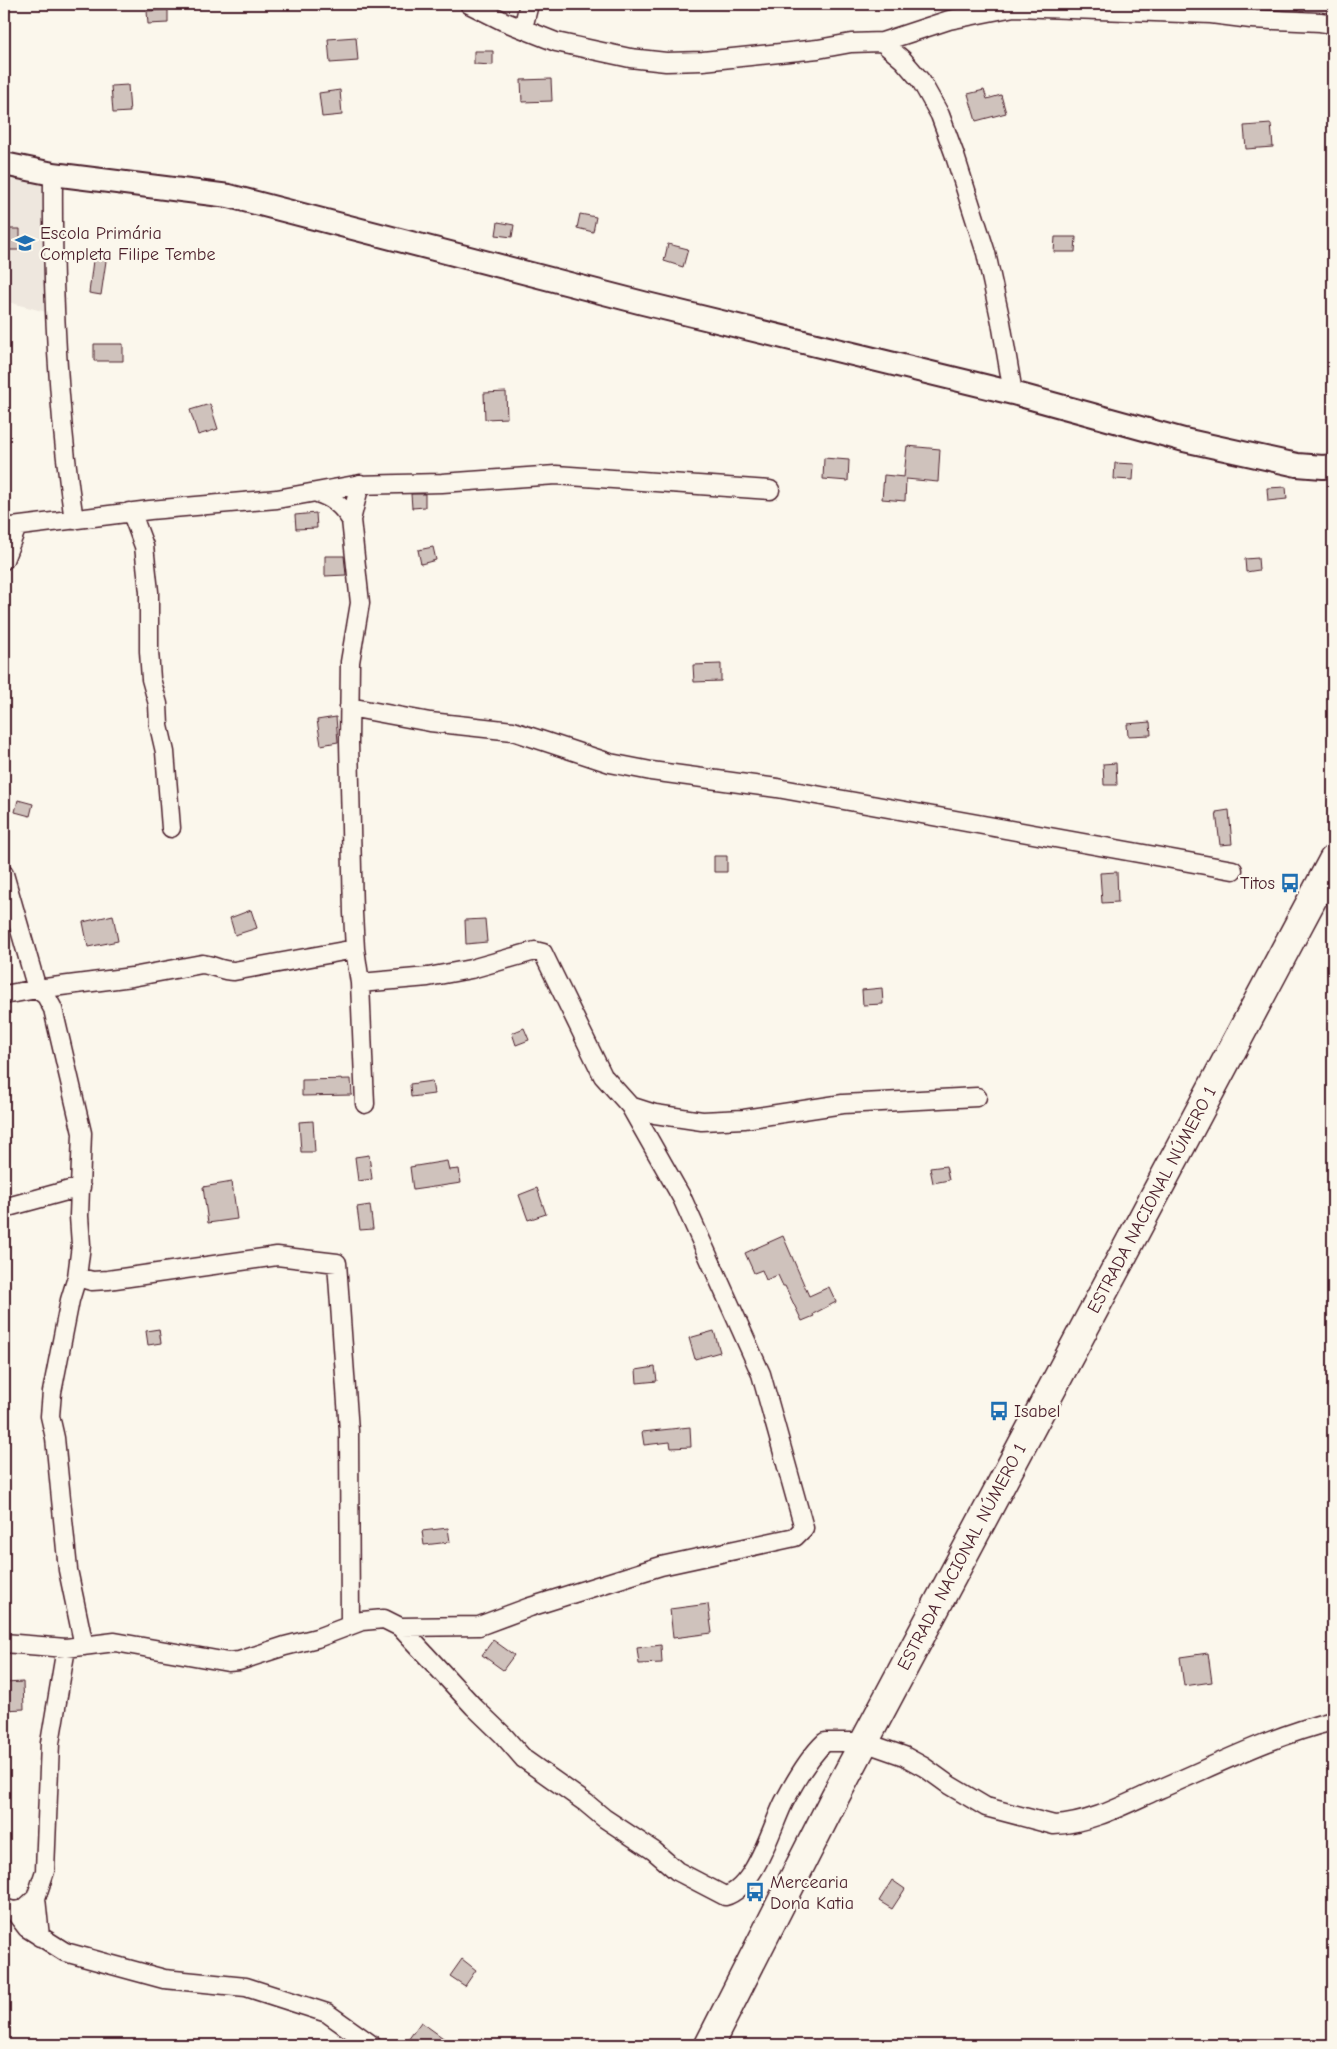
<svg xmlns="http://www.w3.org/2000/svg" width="1337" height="2049" font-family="'Comic Neue',sans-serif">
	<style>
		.built { fill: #eee7de }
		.building { fill: #cfc2bc; stroke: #4a1f2b }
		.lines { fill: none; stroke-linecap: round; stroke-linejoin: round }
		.minor-casing { stroke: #4a1f2b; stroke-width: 21 }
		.tertiary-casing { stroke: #4a1f2b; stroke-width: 26 }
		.trunk-casing { stroke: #4a1f2b; stroke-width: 31 }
		.minor { stroke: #fbf7ec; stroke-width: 18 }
		.tertiary { stroke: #fbf7ec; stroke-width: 22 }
		.trunk { stroke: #fbf7ec; stroke-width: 28 }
		.labels { text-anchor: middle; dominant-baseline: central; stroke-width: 4.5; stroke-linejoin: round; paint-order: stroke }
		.poi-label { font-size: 18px; fill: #4a1f2b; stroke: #fbf7ec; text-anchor: start }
		.street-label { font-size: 18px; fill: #4a1f2b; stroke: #fbf7ec }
	</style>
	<rect width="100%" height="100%" fill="#fbf7ec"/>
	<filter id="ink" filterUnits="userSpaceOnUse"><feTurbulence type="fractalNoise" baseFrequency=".02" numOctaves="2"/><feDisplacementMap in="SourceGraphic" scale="10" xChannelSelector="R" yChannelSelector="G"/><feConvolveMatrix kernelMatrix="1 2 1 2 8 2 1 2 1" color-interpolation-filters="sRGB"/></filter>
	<g filter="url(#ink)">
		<!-- built -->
		<path class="built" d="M4 175 47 185 46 312 4 301Z"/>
		<!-- building -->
		<path class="building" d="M168 10V23L148 24 147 11Z
			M356 37 358 61 330 63 328 39Z
			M474 51H493V65L474 64Z
			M551 79 552 101 522 102 521 80Z
			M128 85 130 112 113 113 111 86Z
			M340 90 342 115 322 117 319 93Z
			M984 90 987 99 1001 95 1006 113 976 121 968 94Z
			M1271 124 1273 147 1246 149 1244 126Z
			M580 214 596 217 593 232 577 228Z
			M498 222 514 225 512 237 496 235Z
			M4 229H20V250H4Z
			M1055 237H1076L1075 252H1054Z
			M668 244 688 249 683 267 664 261Z
			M94 252 107 254 101 295 89 293Z
			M94 344H123V361H94Z
			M506 392 507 418 485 419 484 393Z
			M210 404 218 429 198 435 190 410Z
			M907 446 940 449 938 482 906 479 905 501 882 499 884 475 904 477Z
			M824 458 849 460 848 481 823 479Z
			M1115 463 1134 464 1133 480 1114 479Z
			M1286 487 1287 499 1268 501 1267 488Z
			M411 494H425V507L412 508Z
			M316 513 317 528 296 529 295 515Z
			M433 547 436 560 421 564 418 550Z
			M325 556H344L346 575 325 576Z
			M1258 558 1259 570 1246 572 1245 559Z
			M721 664V681L694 682 693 665Z
			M336 717 338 742 321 745 317 720Z
			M1150 722 1151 735 1128 736 1127 724Z
			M1116 763 1117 785H1104L1103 764Z
			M18 800 33 804 30 816 15 812Z
			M1229 810 1232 844 1220 845 1216 812Z
			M714 856H727V872H714Z
			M1117 872 1118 902 1102 903 1100 873Z
			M251 910 257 928 235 935 230 918Z
			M113 915 118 941 88 947 83 922Z
			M485 919 487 942 466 944 465 920Z
			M882 988 883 1004 863 1005 862 990Z
			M524 1028 529 1040 516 1045 512 1033Z
			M351 1079 352 1095 302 1096V1080Z
			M432 1081 434 1094 411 1097 410 1084Z
			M313 1121 315 1152H301L299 1122Z
			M369 1155 372 1179 358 1181 355 1157Z
			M447 1161 449 1170 459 1169 461 1183 413 1190 410 1167Z
			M946 1166 949 1180 933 1183 930 1168Z
			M232 1182 237 1219 208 1223 203 1187Z
			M537 1188 546 1214 528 1220 519 1195Z
			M370 1205 373 1229 360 1230 357 1207Z
			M783 1236 809 1296 829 1287 836 1302 813 1314 814 1316 802 1321 785 1286H783L778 1275 766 1280 762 1270 754 1273 745 1253Z
			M159 1329 161 1343 148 1345 146 1331Z
			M714 1331 720 1352 695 1359 689 1338Z
			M655 1367 657 1381 637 1383 636 1370Z
			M690 1427 691 1447 671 1448 670 1442 644 1445 642 1432Z
			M448 1528 450 1542 424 1545 422 1531Z
			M708 1604 712 1633 673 1638 670 1609Z
			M493 1640 514 1655 503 1670 482 1655Z
			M661 1645 662 1663 639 1664 637 1648Z
			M1208 1653 1212 1682 1184 1686 1180 1657Z
			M23 1682 24 1709 4 1710V1683Z
			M892 1880 905 1889 892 1909 879 1901Z
			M462 1959 476 1970 465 1986 450 1976Z
			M421 2022 453 2045H415L408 2040Z"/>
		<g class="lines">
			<defs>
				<path id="minor" d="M469 4 503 21 556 42 630 58 666 62 703 61 818 49 851 43 882 42 949 20 1014 7 1211 14 1251 19 1320 22 1333 24
					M523 28 529 4
					M882 42 903 60 921 81 940 115 954 153 986 253 1001 322 1013 393
					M53 174C52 288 57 407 74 520
					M360 484 351 520 360 603 350 662 349 742 353 913 355 949 360 983 365 1104
					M317 493C333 498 342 506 351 520
					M129 512 134 519 144 546 149 592V651L151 679 158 704 159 726 165 752 171 828
					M4 528 150 510 277 499 355 485 442 483 556 475 770 490
					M4 560 17 527
					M349 707 430 722 513 731 610 763 651 771 777 788 1233 870
					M4 874 37 989 46 996 53 1009 82 1133 79 1216 81 1245 77 1277 70 1300 52 1392 50 1416 55 1438 68 1570 84 1646
					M360 983 428 977 471 969 535 951 543 953 603 1076 630 1106 682 1198 761 1374 804 1528 795 1537 661 1566 530 1607 479 1626 400 1627
					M4 995 37 989 132 977 202 964C213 965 221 971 234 971L355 949
					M630 1106 655 1114 702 1121 744 1119 843 1104 977 1097
					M4 1208 81 1187
					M77 1277 92 1281 108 1280 277 1256 337 1263 349 1431 350 1625
					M4 1643 66 1648 115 1642 228 1662 239 1661 285 1646 317 1638 362 1621 384 1619 400 1627 474 1707 503 1735 524 1759 586 1803 604 1818 654 1851 677 1871 725 1896C755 1888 771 1828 784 1802 794 1783 810 1756 825 1742H864L904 1756 924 1767 949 1785 986 1807 1054 1825C1088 1824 1124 1805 1155 1791 1214 1766 1271 1736 1333 1721
					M36 1898 40 1937
					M4 1908 14 1911 24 1909 36 1898 45 1871 50 1743 66 1648
					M14 1911 27 1928 65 1952 164 1979 246 1987 327 2013 372 2045"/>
				<path id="tertiary" d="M4 164 53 174 229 196 643 303 1013 393 1184 440 1297 465 1323 467 1333 466"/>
				<path id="trunk" d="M709 2045 835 1797 1333 860"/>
			</defs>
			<!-- minor casing -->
			<use href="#minor" class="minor-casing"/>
			<!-- tertiary casing -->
			<use href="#tertiary" class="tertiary-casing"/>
			<!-- trunk casing -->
			<use href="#trunk" class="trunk-casing"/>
			<!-- minor -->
			<use href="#minor" class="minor"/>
			<!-- tertiary -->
			<use href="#tertiary" class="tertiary"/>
			<!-- trunk -->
			<use href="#trunk" class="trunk"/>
		</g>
	</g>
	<!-- icons -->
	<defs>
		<symbol id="school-bare" viewBox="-9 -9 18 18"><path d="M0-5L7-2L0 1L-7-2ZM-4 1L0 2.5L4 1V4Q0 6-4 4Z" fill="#1f6fb2" stroke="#fbf7ec" stroke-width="2.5" paint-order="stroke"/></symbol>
		<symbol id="bus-bare" viewBox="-9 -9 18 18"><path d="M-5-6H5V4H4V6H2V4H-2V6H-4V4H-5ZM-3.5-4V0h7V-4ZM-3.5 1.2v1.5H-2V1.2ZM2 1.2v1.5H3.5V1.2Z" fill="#1f6fb2" stroke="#fbf7ec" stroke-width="2.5" paint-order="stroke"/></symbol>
	</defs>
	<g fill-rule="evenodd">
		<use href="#school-bare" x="11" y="229" width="28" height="28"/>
		<use href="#bus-bare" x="1276" y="869" width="28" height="28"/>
		<use href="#bus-bare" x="985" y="1397" width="28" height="28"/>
		<use href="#bus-bare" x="741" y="1878" width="28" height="28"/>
	</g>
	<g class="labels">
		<!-- poi labels -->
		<g class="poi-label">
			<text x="40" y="233">Escola Primária<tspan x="40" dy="21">Completa Filipe Tembe</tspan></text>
			<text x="1275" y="883" text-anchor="end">Titos</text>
			<text x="1014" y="1411">Isabel</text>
			<text x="770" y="1882">Mercearia<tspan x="770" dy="21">Dona Katia</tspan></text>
		</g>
		<!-- street labels -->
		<g class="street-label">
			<text transform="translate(1152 1200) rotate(-62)">ESTRADA NACIONAL NÚMERO 1</text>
			<text transform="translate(962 1557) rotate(-62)">ESTRADA NACIONAL NÚMERO 1</text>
		</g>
	</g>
	<!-- margin -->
	<rect width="1337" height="2049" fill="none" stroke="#fbf7ec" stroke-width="20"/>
	<rect x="10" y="10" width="1317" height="2029" fill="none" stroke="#4a1f2b" stroke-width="2" filter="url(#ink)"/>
</svg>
